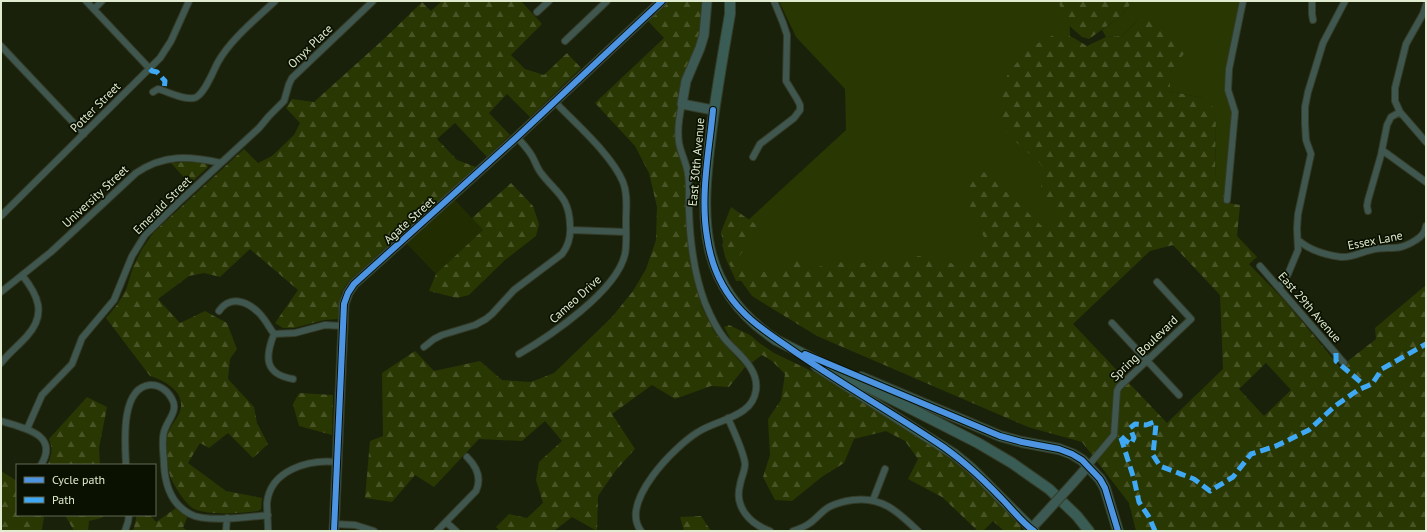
<svg xmlns="http://www.w3.org/2000/svg" width="1427" height="532" font-family="'PT Sans',sans-serif">
	<style>
		.built { fill: #212d01 }
		.green { fill: #293702 }
		.forest { fill: url(#forest-firs); fill-rule: evenodd }
		.lines { fill: none; stroke-linecap: round; stroke-linejoin: round }
		.street-casing { stroke: #353c28; stroke-width: 8 }
		.secondary-casing { stroke: #353c28; stroke-width: 11 }
		.primary-casing { stroke: #353c28; stroke-width: 12 }
		.street { stroke: #405750; stroke-width: 6 }
		.secondary { stroke: #3d5953; stroke-width: 9 }
		.primary { stroke: #395c54; stroke-width: 10 }
		.secondary-bridge-casing { stroke: #353c28; stroke-width: 11; stroke-linecap: butt }
		.secondary-bridge { stroke: #3d5953; stroke-width: 9 }
		.quiet { stroke: #3fa9f5; stroke-width: 5; stroke-dasharray: 10 5; stroke-linecap: butt }
		.cycleway-casing { stroke: #0a1100; stroke-width: 8 }
		.cycleway { stroke: #4d94e3; stroke-width: 6 }
		.labels { text-anchor: middle; dominant-baseline: central; stroke-width: 3.5; stroke-linejoin: round; paint-order: stroke }
		.street-label { font-size: 12px; fill: #e0ebcf; stroke: #0a1100 }
	</style>
	<defs>
		<pattern id="forest-firs" width="22" height="20" patternUnits="userSpaceOnUse"><rect width="22" height="20" fill="#293702"/><path d="M5 1l3.5 6h-7zM16 11l3.5 6h-7z" fill="#485426"/></pattern>
	</defs>
	<rect width="100%" height="100%" fill="#1a210b"/>
	<!-- built -->
	<path class="built" d="M454 199 483 230 436 274 406 243Z"/>
	<!-- green -->
	<path class="green" d="M779 1H1067L1069 3 1076 216 1042 245 956 273 736 281 725 257 722 244 846 130 845 89 796 37Z
		M1133 1H1240L1226 71 1225 84 1232 112 1226 183H1219L1215 179 1216 114 1202 98 1170 91V72L1185 51 1138 20 1122 36 1106 37 1102 30 1121 16Z"/>
	<!-- forest -->
	<path class="forest" d="M442 1H521L542 24 511 55 525 69 544 75 567 53 581 68 530 117 507 94 489 113 510 135 487 157 455 123 437 139 457 160 476 167 348 282 341 293 338 319 324 320 294 328H283L275 323 298 290 250 249 220 277 204 273 189 276 158 299 180 323 205 311 227 323 237 349 230 359 228 379 254 407 257 423 268 444 253 458 228 433 209 448 200 443 188 463 226 491 262 498 261 509 258 511C240 513 211 516 194 509 185 504 171 482 169 472 167 463 166 447 167 438 168 428 175 422 179 414 188 393 166 381 150 376L106 318 117 305 126 290 133 267 142 249 154 232 244 149 258 163 272 156 294 135 300 123 286 108 292 99 314 102 386 37 422 2 431 11Z
		M668 1H705L702 27 676 121 686 177 690 252 695 284 702 307 715 333 745 367 729 387 711 386 675 399 652 385 612 414 635 449 616 470 598 496 597 531 572 517 554 531H500L496 527 509 514 527 518 543 503 536 480 539 462 562 441 545 421 522 441 479 439 434 487 415 475 392 502 365 498 370 441 383 436 382 373 415 351 434 371 480 361 502 380 531 382 554 373 612 317 633 291 646 269 656 240 657 207 649 173 635 146 595 103 664 38 648 21Z
		M1057 1H1133L1121 16 1089 39 1082 37 1065 22 1059 3Z
		M1149 18 1176 34 1186 51 1170 72V91L1202 98 1212 105 1216 114 1215 178 1219 183H1226L1223 202 1240 205 1237 236 1257 257 1249 264 1284 300 1340 367 1376 339 1375 328 1426 285V531H1136L1129 503 1082 442 1028 427 817 336 752 296 727 261 721 232 731 207 761 228 737 259 745 275 778 269 804 258 809 259 811 267 815 268 836 262 853 263 908 261 918 256 938 258 956 265 970 259 985 239C979 226 963 200 970 186 973 180 979 176 984 172L1000 186 1046 230 1054 229 1059 224V218L1045 201 1041 186 1046 174 1040 163 1016 142 1003 128 1000 108V91L1009 72 1029 48 1059 32 1074 38 1087 46 1106 37 1122 36 1138 20ZM1173 245 1220 295 1223 369 1167 423 1073 324 1150 251ZM1266 363 1291 390 1264 416 1239 389Z
		M185 162 206 163 208 167 190 184 171 163Z
		M511 183 533 206 539 224 536 236 505 260 469 295 457 298 429 291 436 274 483 230 472 218Z
		M729 325 750 335 758 342 774 353 820 375 845 390 946 454 967 470 1020 523 1021 529 1020 531H1004L993 521 983 531H978L942 497 908 479 918 459 905 441 886 431 854 439 844 463 823 476 792 501 775 500 763 477 770 455 768 419 781 400 785 374 772 361 762 355 751 363 731 340 724 327Z
		M299 393 333 395 332 435 299 426 293 404Z
		M87 397 107 407 99 448 100 465H49L48 464C52 455 53 448 49 439Z
		M1 471 17 481V493L16 496 17 497V515H41L44 517 42 529 43 531H1Z
		M176 508 188 515 183 528 189 531H133L137 515H150L156 522Z
		M65 515H104L101 518 89 521 88 531H74Z
		M701 516 711 531H684L680 517Z"/>
	<g class="lines">
		<defs>
			<path id="street" d="M86 1 150 69
				M1312 1V14L1313 20
				M1426 5 1423 14 1406 44 1395 88V101L1400 112 1426 142
				M94 9 102 1
				M537 12 549 1
				M565 41 607 1
				M1 46 84 134
				M153 92 158 89C169 92 183 100 194 98 204 96 213 71 218 62 231 39 256 19 275 1
				M1382 150 1426 182
				M753 157 760 144 794 118 800 110V105L797 99 786 81 787 35 783 23 774 1
				M1227 200 1235 112 1228 90 1229 69 1243 1
				M1368 211 1367 206 1368 200 1381 155 1387 125 1391 117 1400 112
				M1 216 160 58 171 41 189 1
				M571 230 626 232
				M1298 240C1309 250 1326 255 1341 257 1352 258 1361 252 1371 250 1389 245 1396 253 1416 240 1421 237 1425 233 1426 226
				M1260 266 1344 363
				M1279 288 1288 274 1298 250 1297 228 1298 214 1311 154 1306 140 1305 124V107L1308 92 1323 43 1345 1
				M1 292 51 252 136 173C164 154 189 156 221 163
				M219 311C230 295 247 301 259 313 265 319 269 327 274 334 265 357 264 374 293 379
				M1112 323 1179 395
				M274 334 295 333 325 325 343 326
				M424 347 434 339 442 335 475 325 486 319 492 314 514 290 562 254C569 245 571 236 570 225 569 196 556 193 541 173 537 168 535 161 532 156 528 149 522 143 517 137
				M519 354C550 336 617 291 625 254 627 244 626 232 626 221 626 208 628 194 623 182 612 155 575 123 555 102
				M1 363C9 353 19 345 27 336 47 314 38 295 22 275
				M728 418C733 430 744 452 745 464 745 471 741 478 740 485 734 507 750 524 770 531
				M1 421C23 428 60 434 41 465
				M27 429 42 395 72 364 82 338 114 300 132 256 145 235 181 200 259 128 269 116 284 101 289 84 292 78 373 1
				M126 465C125 444 120 388 150 385 159 384 168 391 172 399 179 411 167 420 164 432 161 442 164 455 164 465 165 484 171 504 190 514 206 523 249 517 268 515
				M1088 466 1114 435 1117 391 1119 387 1191 319 1157 282
				M873 500 885 469
				M446 522 456 531
				M334 524 355 525 374 531
				M125 531 128 522 129 515
				M226 531 227 518
				M268 531C268 522 267 512 267 503 270 470 309 459 337 462
				M437 531 476 491C482 478 477 467 467 457
				M641 531C619 502 675 446 698 432 712 423 731 420 744 410 751 405 755 397 756 390 759 367 736 353 724 338 716 328 710 315 705 303 694 274 690 242 689 211 688 199 690 187 688 175 687 164 681 154 679 143 677 130 679 117 682 104
				M793 531C799 529 805 527 810 523 817 518 822 511 829 507 837 503 845 501 853 500 882 496 898 512 918 531"/>
			<path id="secondary" d="M707 1 704 35 700 48 686 81 682 104 713 110
				M1073 483 1088 466
				M334 531 344 304 348 293 354 284 517 137 662 1
				M1029 531 1042 517"/>
			<path id="primary" d="M730 1V14C723 54 716 94 711 134 700 219 697 287 776 340L978 443 1012 463 1049 489 1077 516 1089 531
				M816 366 954 454 971 468 1034 531
				M861 377 1000 436 1022 442 1059 449 1072 454 1082 460 1100 479 1105 488 1118 531"/>
		</defs>
		<!-- street casing -->
		<use href="#street" class="street-casing"/>
		<!-- secondary casing -->
		<use href="#secondary" class="secondary-casing"/>
		<!-- primary casing -->
		<use href="#primary" class="primary-casing"/>
		<!-- street -->
		<use href="#street" class="street"/>
		<!-- secondary -->
		<use href="#secondary" class="secondary"/>
		<!-- primary -->
		<use href="#primary" class="primary"/>
		<defs>
			<path id="secondary-bridge" d="M1042 517 1073 483"/>
		</defs>
		<!-- secondary-bridge casing -->
		<use href="#secondary-bridge" class="secondary-bridge-casing"/>
		<!-- secondary-bridge -->
		<use href="#secondary-bridge" class="secondary-bridge"/>
		<!-- quiet -->
		<path class="quiet" d="M150 69 152 71 157 72 165 81 164 90
			M1336 353V361L1363 384 1364 388
			M1155 531 1149 517 1139 502 1134 479 1120 435 1126 441 1131 444 1134 438 1130 428 1135 424 1146 425 1154 422 1156 424 1153 455 1160 466 1194 479 1210 491 1233 477 1251 454 1276 446 1309 430 1335 406 1358 390 1372 384 1382 369 1426 344"/>
		<defs>
			<path id="cycleway" d="M713 110C709 152 700 195 707 237 711 265 723 292 743 312 757 327 774 337 791 349 838 382 888 410 936 442 961 458 982 478 1002 499 1012 509 1022 523 1034 531
				M805 354 1000 436 1022 442 1059 449 1072 454 1082 460 1100 479 1105 488 1118 531
				M334 531 344 304 348 293 354 284 517 137 662 1"/>
		</defs>
		<!-- cycleway casing -->
		<use href="#cycleway" class="cycleway-casing"/>
		<!-- cycleway -->
		<use href="#cycleway" class="cycleway"/>
	</g>
	<g class="labels">
		<!-- street labels -->
		<g class="street-label">
			<text transform="translate(310 46) rotate(-44)">Onyx Place</text>
			<text transform="translate(95 107) rotate(-45)">Potter Street</text>
			<text transform="translate(696 162) rotate(-85)">East 30th Avenue</text>
			<text transform="translate(95 196) rotate(-43)">University Street</text>
			<text transform="translate(162 205) rotate(-45)">Emerald Street</text>
			<text transform="translate(409 220) rotate(-42)">Agate Street</text>
			<text transform="translate(1375 240) rotate(-11)">Essex Lane</text>
			<text transform="translate(575 299) rotate(-42)">Cameo Drive</text>
			<text transform="translate(1310 307) rotate(49)">East 29th Avenue</text>
			<text transform="translate(1144 348) rotate(-44)">Spring Boulevard</text>
		</g>
	</g>
	<!-- border -->
	<rect width="1427" height="532" fill="none" stroke="#e0ebcf" stroke-width="4"/>
	<!-- legend -->
	<rect x="16" y="464" width="140" height="52" fill="#0a1100" stroke="#606853"/>
	<rect x="24" y="477" width="20" height="6" fill="#4d94e3" stroke="#606853"/>
	<text x="52" y="484" font-size="12" fill="#e0ebcf">Cycle path</text>
	<rect x="24" y="497" width="20" height="6" fill="#3fa9f5" stroke="#606853"/>
	<text x="52" y="504" font-size="12" fill="#e0ebcf">Path</text>
</svg>
